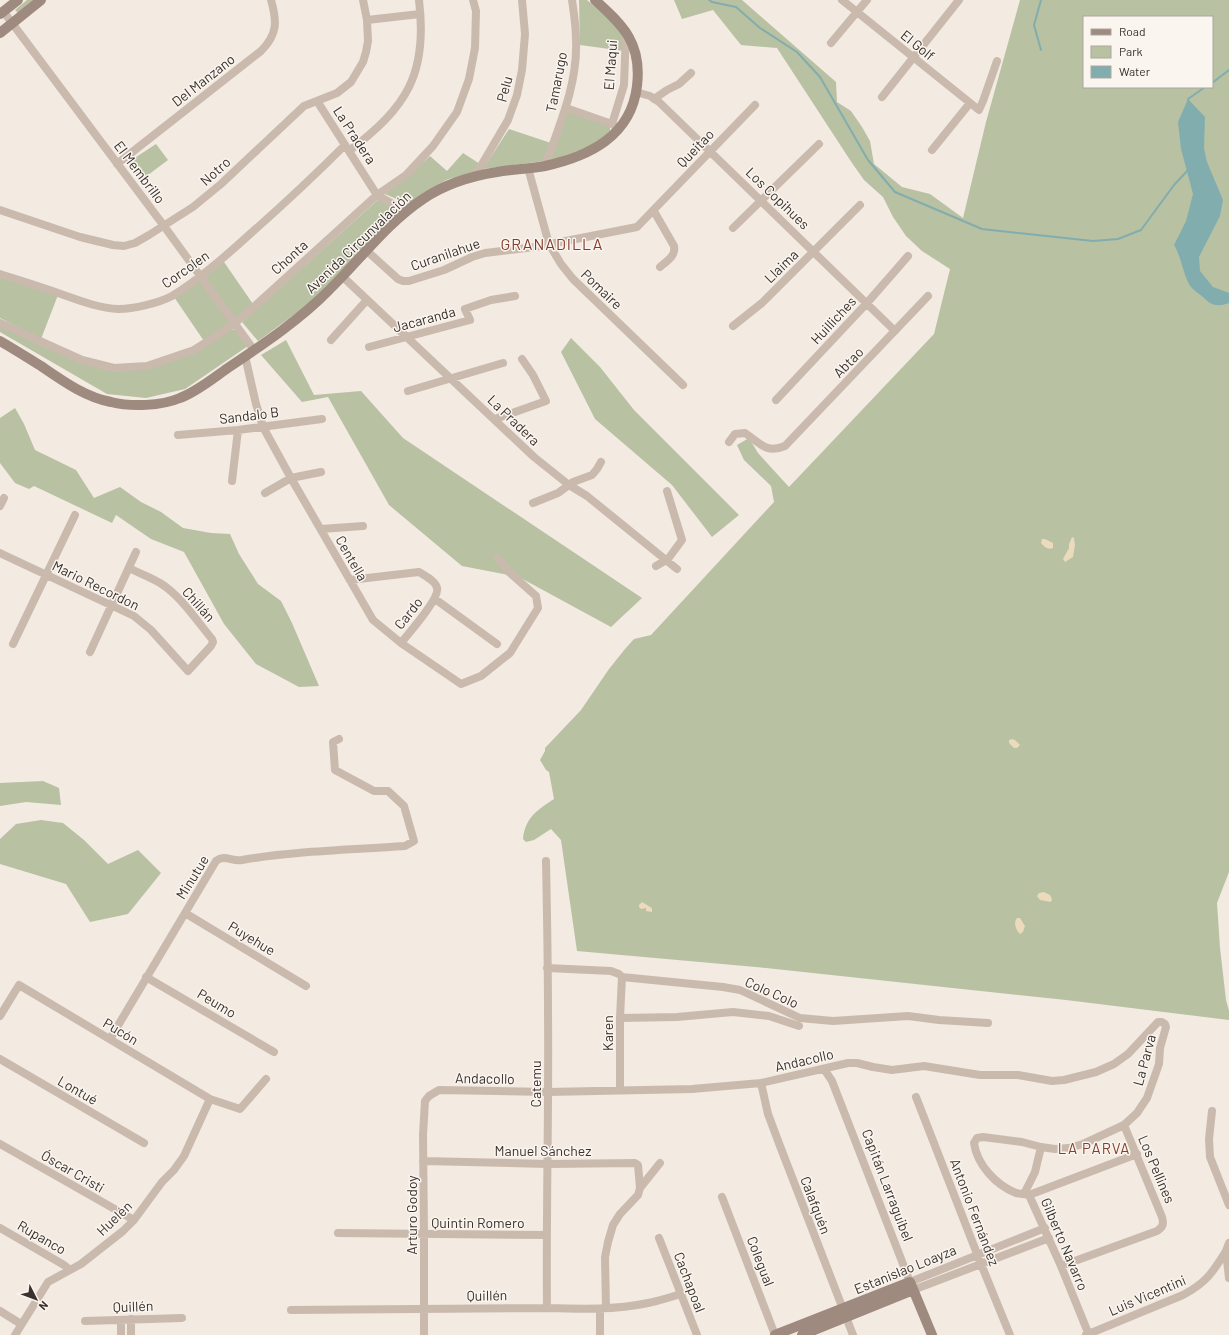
<svg xmlns="http://www.w3.org/2000/svg" width="1229" height="1335" font-family="Barlow,sans-serif">
	<style>
		.green { fill: #b8c1a2; fill-rule: evenodd }
		.sand { fill: #ebdabc }
		.water { fill: #82adae }
		.lines { fill: none; stroke-linecap: round; stroke-linejoin: round }
		.stream { stroke: #82adae; stroke-width: 2 }
		.street { stroke: #cabaae; stroke-width: 8 }
		.secondary { stroke: #9e8a7f; stroke-width: 10 }
		.labels { text-anchor: middle; dominant-baseline: central; stroke-width: 3; stroke-linejoin: round; paint-order: stroke }
		.street-label { font-size: 14px; fill: #3a302c; stroke: #faf5ef }
		.neighbourhood-label { font-size: 15px; letter-spacing: 1px; fill: #843d2a; stroke: #faf5ef }
		.quarter-label { font-size: 16px; letter-spacing: 1px; fill: #843d2a; stroke: #faf5ef }
	</style>
	<rect width="100%" height="100%" fill="#f3eae2"/>
	<!-- green -->
	<path class="green" d="M27 0H35L18 13 15 10Z
		M579 0H587L607 16 625 35 624 51 580 45Z
		M674 0H742L836 82 837 102 851 111 862 127 870 141 874 164 902 187 930 194 963 218 986 122 1020 0H1229V872L1217 903 1220 948 1226 1000 1229 1011V1020L1066 1000 766 968 577 951 561 840 551 829 534 840 526 842 523 839C525 818 537 810 554 799L549 772 546 770 540 760 545 751V748L581 710 609 669 625 649 634 639 651 635 774 502 771 486 744 460 737 445 749 438 758 453 789 487 934 334 950 269 922 251 906 236 893 217 883 197 864 180 852 163 777 48 741 45 713 10 682 19ZM1084 17H1212V87H1084Z
		M567 111 610 126V131L596 144 548 162Z
		M509 129 551 143 544 161 483 169Z
		M156 144 168 160 140 181 127 163Z
		M463 153 480 164 474 172 446 180 410 205 385 194 406 178 430 156 447 171Z
		M380 198 402 209 306 306 258 341 242 322Z
		M224 262 253 304 235 320 204 275Z
		M0 276 58 295 41 339 0 318Z
		M200 280 230 322 228 326 204 341 174 297Z
		M0 325 82 362 148 368 229 330 236 329 248 346 185 389 146 398 107 394 0 332Z
		M571 338 600 367 634 410 739 515 712 537 672 485 595 419 561 352Z
		M286 340 314 395 361 391 403 438 642 598 611 627 519 577 462 566 389 505 328 397 302 402 261 355Z
		M15 408 24 424 35 450 76 470 94 498 120 487 141 502 161 512 183 528 211 533 230 534 239 554 258 584 281 601 292 623 319 686 299 687 256 664 224 624 184 552 151 539 116 515 112 523 34 486 29 489 15 483 0 463V418Z
		M43 781 59 788 61 805 26 802 0 806V783Z
		M41 820 63 823 84 840 108 864 138 850 161 873 128 914 90 922 66 884 0 864V839L16 824Z"/>
	<!-- sand -->
	<path class="sand" d="M1072 537 1074 538 1075 545 1073 557 1065 562 1063 559 1069 548V544Z
		M1042 539H1045L1053 543V548C1048 550 1044 547 1041 543Z
		M1012 739 1015 740 1020 745 1017 748H1014L1009 743V740Z
		M1044 892 1050 895 1052 899 1051 902 1040 900 1037 896 1039 893Z
		M642 902 652 908V912L646 911V908L641 909 639 907V905Z
		M1017 918H1020L1025 926 1023 932 1020 934C1016 930 1013 923 1017 918Z"/>
	<!-- water -->
	<path class="water" d="M1188 99 1205 117 1204 148 1207 162 1223 200 1220 216 1199 257 1200 271 1213 287 1229 293V303C1217 307 1212 306 1203 297 1200 294 1194 291 1191 287 1183 276 1182 258 1174 245L1186 221 1193 194 1181 149 1178 122Z"/>
	<g class="lines">
		<!-- stream -->
		<path class="stream" d="M709 0 712 2 736 7 760 28 797 52 820 77 868 160 895 192 982 229 1093 241 1118 239 1141 230 1174 185 1188 170
			M1041 0 1034 25 1041 50
			M1212 83 1229 70
			M1188 100V99L1205 87"/>
		<!-- street -->
		<path class="street" d="M842 0 979 110 983 101 997 61
			M3 11 164 226 254 350
			M367 20 420 14
			M831 43 867 0
			M636 92 650 96 659 102 895 331
			M882 97 959 0
			M654 99 667 90 679 84 691 73
			M317 101 377 195 407 212
			M566 108 612 124
			M619 129 612 124 624 85 626 31
			M932 150 970 103
			M349 151C407 107 428 74 419 0
			M117 164 261 51C278 34 277 21 271 0
			M545 166C559 126 578 84 576 40 576 27 574 13 572 0
			M528 168 549 244 561 264 573 279 683 385
			M475 176 508 120 517 95 522 70 525 34 522 0
			M0 210 80 237 113 245 124 246 135 243 149 235 193 207 221 184 304 106 337 93 351 82 363 62 366 52 368 41 367 20 363 0
			M654 210 655 213 674 246C676 256 667 261 660 267
			M733 228 819 144
			M367 251 398 279 403 281H409L444 270 472 257 485 253 535 247 637 227 755 105
			M0 274C19 280 39 286 58 293 78 300 97 308 119 309 133 309 159 303 172 296 200 279 226 256 250 234 283 205 314 176 345 145
			M343 277 534 457 569 485 587 496 677 569
			M0 323 82 360 114 368 147 366 194 350 213 338 235 323 257 304 377 195 406 175 433 146 457 112 469 79 475 48 476 11 473 0
			M733 326 762 303 860 205
			M331 340 367 300
			M369 347 470 320 465 309 491 300 515 296
			M245 356 256 404 263 427 291 478 373 620 401 643 461 684 481 676 510 653 538 608 536 596 509 572 498 558
			M408 391 503 363
			M776 400 867 303 908 256
			M495 419 546 401 533 375 522 359
			M178 435 238 430 322 419
			M729 442 735 434 745 433C760 443 766 454 785 446L928 296
			M232 481 238 430
			M265 493 291 478 321 472
			M533 503 558 493 573 482 592 475 597 469 601 462
			M0 506 4 498
			M321 529 363 526
			M0 553 134 616 151 630 188 671 211 646 213 642 212 639C197 621 180 595 160 583 150 577 139 573 129 568
			M656 566 668 559 682 540 667 491
			M350 580 419 572C424 575 436 581 437 588 440 598 409 633 401 643
			M435 599 497 644
			M13 644 75 515
			M90 652 136 552
			M546 861C547 911 548 961 548 1012 549 1110 546 1209 547 1308
			M185 913 306 986
			M547 968 611 971 619 974 622 977 723 987 740 990 800 1018 833 1021 908 1016 939 1020 988 1023
			M146 977 274 1052
			M0 1016 19 985 210 1099 240 1109 266 1079
			M620 1018 677 1017 733 1012 769 1016 799 1026
			M110 1039 216 861C225 854 232 862 242 860 295 851 351 850 405 846L414 841 404 806 388 791H374L335 770 333 742 339 739
			M0 1059 144 1143
			M824 1069 832 1081 910 1282 1045 1228
			M761 1083 768 1114 780 1146 853 1335
			M620 1090V1018L622 977
			M916 1097 981 1264 1010 1335
			M1212 1111 1209 1139 1210 1157 1229 1205
			M0 1144 134 1220
			M423 1161 548 1164 635 1163 638 1165 640 1188 638 1195 620 1214 613 1225 608 1242 605 1257 606 1308
			M640 1188 660 1163
			M1024 1194 1035 1172 1041 1147
			M1029 1195 1137 1154
			M722 1197 775 1335
			M0 1228 64 1265 70 1270
			M338 1233 546 1235
			M659 1238 697 1335
			M1061 1266 1157 1231C1163 1227 1164 1224 1162 1217L1124 1125
			M1229 1278 1226 1251 1229 1243
			M913 1290 1049 1238
			M291 1310 547 1308C581 1309 615 1310 648 1303 659 1301 670 1297 681 1294
			M0 1311 21 1324
			M131 1319V1335
			M121 1320V1335
			M85 1321 182 1318
			M15 1335 48 1282 81 1264 123 1231 134 1220 162 1182 174 1170 184 1156 210 1099
			M424 1335V1234L423 1135 425 1101 429 1096 439 1090 548 1092 692 1089 761 1083 848 1063H857L873 1067 892 1070 924 1066 980 1075H1018L1052 1081 1064 1080 1096 1072 1114 1064 1128 1054 1158 1022H1162L1165 1024 1166 1027 1160 1048 1159 1064 1147 1098 1137 1113 1124 1125 1083 1144 1069 1148 1055 1149 1041 1147 1022 1142 983 1137 977 1138 974 1143C977 1165 996 1185 1016 1193 1020 1194 1025 1194 1029 1195L1061 1266 1089 1335
			M600 1335V1309
			M1086 1335 1183 1295C1206 1283 1213 1272 1226 1251"/>
		<!-- secondary -->
		<path class="secondary" d="M0 14 18 0
			M0 33 41 0
			M0 341C14 349 28 358 41 366 63 381 85 397 111 402 131 407 161 406 180 398 196 392 211 380 225 370 259 347 300 320 329 290 360 260 387 223 423 199 445 184 471 176 497 172 513 169 529 169 545 166 590 156 631 136 637 86 642 44 624 26 595 0
			M775 1335 910 1282 932 1335
			M802 1335 913 1290"/>
	</g>
	<g class="labels">
		<!-- street labels -->
		<g class="street-label">
			<text transform="translate(918 45) rotate(39)">El Golf</text>
			<text transform="translate(610 65) rotate(-86)">El Maqui</text>
			<text transform="translate(203 80) rotate(-38)">Del Manzano</text>
			<text transform="translate(556 82) rotate(-79)">Tamarugo</text>
			<text transform="translate(504 89) rotate(-75)">Pelu</text>
			<text transform="translate(355 135) rotate(57)">La Pradera</text>
			<text transform="translate(695 148) rotate(-46)">Queitao</text>
			<text transform="translate(215 171) rotate(-42)">Notro</text>
			<text transform="translate(140 172) rotate(53)">El Membrillo</text>
			<text transform="translate(778 198) rotate(44)">Los Copihues</text>
			<text transform="translate(358 242) rotate(-44)">Avenida Circunvalación</text>
			<text transform="translate(445 254) rotate(-19)">Curanilahue</text>
			<text transform="translate(289 257) rotate(-42)">Chonta</text>
			<text transform="translate(781 266) rotate(-44)">Llaima</text>
			<text transform="translate(185 269) rotate(-35)">Corcolen</text>
			<text transform="translate(602 289) rotate(44)">Pomaire</text>
			<text transform="translate(424 319) rotate(-15)">Jacaranda</text>
			<text transform="translate(833 320) rotate(-47)">Huilliches</text>
			<text transform="translate(848 362) rotate(-46)">Abtao</text>
			<text transform="translate(249 415) rotate(-7)">Sandalo B</text>
			<text transform="translate(514 420) rotate(44)">La Pradera</text>
			<text transform="translate(352 558) rotate(60)">Centella</text>
			<text transform="translate(96 585) rotate(26)">Mario Recordon</text>
			<text transform="translate(199 604) rotate(48)">Chillán</text>
			<text transform="translate(408 613) rotate(-52)">Cardo</text>
			<text transform="translate(192 877) rotate(-58)">Minutue</text>
			<text transform="translate(252 938) rotate(31)">Puyehue</text>
			<text transform="translate(772 992) rotate(24)">Colo Colo</text>
			<text transform="translate(217 1003) rotate(31)">Peumo</text>
			<text transform="translate(121 1031) rotate(31)">Pucón</text>
			<text transform="translate(607 1033) rotate(-90)">Karen</text>
			<text transform="translate(804 1060) rotate(-13)">Andacollo</text>
			<text transform="translate(1144 1060) rotate(-75)">La Parva</text>
			<text transform="translate(485 1078) rotate(1)">Andacollo</text>
			<text transform="translate(535 1084) rotate(-90)">Catemu</text>
			<text transform="translate(78 1090) rotate(30)">Lontué</text>
			<text x="543" y="1150">Manuel Sánchez</text>
			<text transform="translate(1157 1169) rotate(67)">Los Pellines</text>
			<text transform="translate(73 1171) rotate(30)">Óscar Cristi</text>
			<text transform="translate(888 1185) rotate(69)">Capitán Larraguibel</text>
			<text transform="translate(816 1205) rotate(69)">Calafquén</text>
			<text transform="translate(975 1212) rotate(69)">Antonio Fernández</text>
			<text transform="translate(411 1215) rotate(-90)">Arturo Godoy</text>
			<text transform="translate(114 1218) rotate(-44)">Huelén</text>
			<text x="478" y="1222">Quintin Romero</text>
			<text transform="translate(42 1237) rotate(30)">Rupanco</text>
			<text transform="translate(1065 1244) rotate(67)">Gilberto Navarro</text>
			<text transform="translate(761 1261) rotate(69)">Colegual</text>
			<text transform="translate(905 1269) rotate(-22)">Estanislao Loayza</text>
			<text transform="translate(690 1282) rotate(69)">Cachapoal</text>
			<text transform="translate(487 1295) rotate(-1)">Quillén</text>
			<text transform="translate(1147 1295) rotate(-23)">Luis Vicentini</text>
			<text transform="translate(133 1306) rotate(-2)">Quillén</text>
		</g>
		<!-- neighbourhood labels -->
		<g class="neighbourhood-label">
			<text x="1094" y="1148">LA PARVA</text>
		</g>
		<!-- quarter labels -->
		<g class="quarter-label">
			<text x="552" y="243">GRANADILLA</text>
		</g>
	</g>
	<!-- legend -->
	<rect x="1083" y="16" width="130" height="72" fill="#faf5ef" stroke="#ada6a1"/>
	<rect x="1091" y="29" width="20" height="6" fill="#9e8a7f" stroke="#ada6a1"/>
	<text x="1119" y="36" font-size="12" fill="#3a302c">Road</text>
	<rect x="1091" y="46" width="20" height="12" fill="#b8c1a2" stroke="#ada6a1"/>
	<text x="1119" y="56" font-size="12" fill="#3a302c">Park</text>
	<rect x="1091" y="66" width="20" height="12" fill="#82adae" stroke="#ada6a1"/>
	<text x="1119" y="76" font-size="12" fill="#3a302c">Water</text>
	<!-- north arrow -->
	<g transform="translate(36 1299) rotate(132)" stroke="#faf5ef" stroke-width="3" paint-order="stroke">
	<path d="M0-3L7 15L0 10L-7 15Z" fill="#3a302c"/>
	<text y="-6" font-size="11" font-weight="bold" text-anchor="middle" fill="#3a302c">N</text>
	</g>
</svg>
